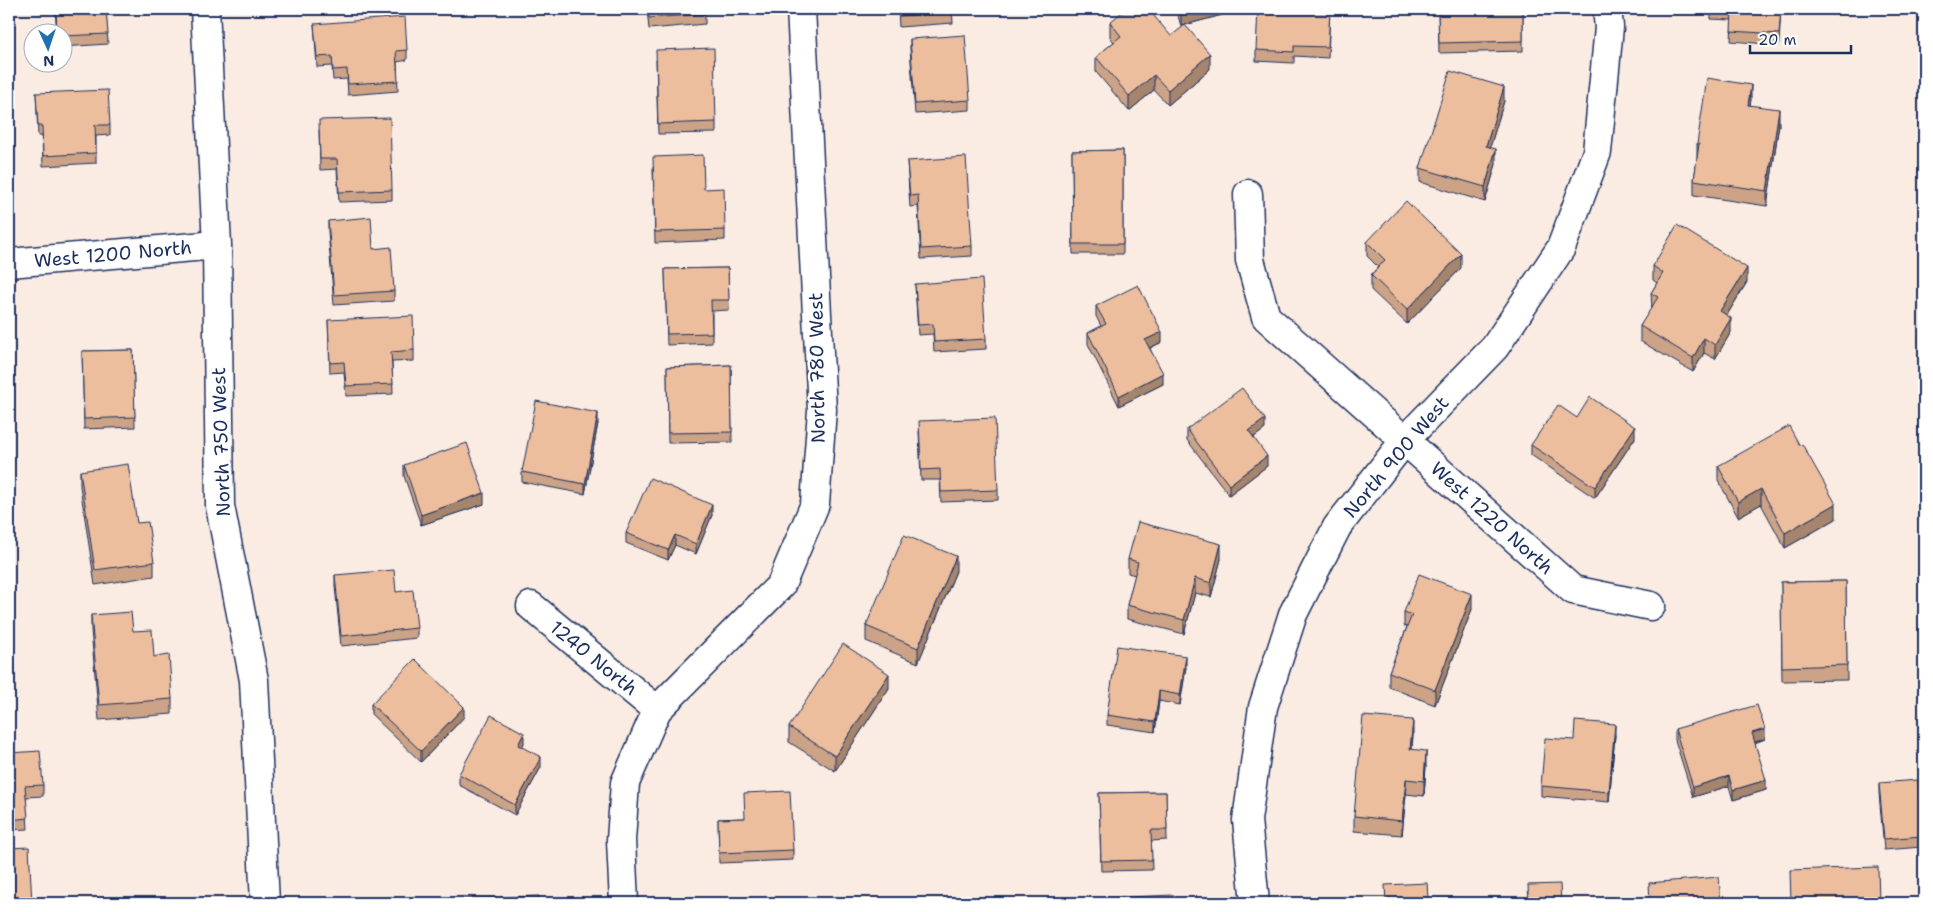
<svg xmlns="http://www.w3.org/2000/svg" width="1933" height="912" font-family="'Shantell Sans',sans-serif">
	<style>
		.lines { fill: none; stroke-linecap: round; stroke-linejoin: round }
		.minor-casing { stroke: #1b2f5e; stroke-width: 31 }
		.minor { stroke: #fff; stroke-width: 28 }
		.wall { fill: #cca387; stroke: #1b2f5e }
		.shaded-wall { fill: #a6856e; stroke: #1b2f5e }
		.building { fill: #edbe9d; stroke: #1b2f5e }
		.labels { text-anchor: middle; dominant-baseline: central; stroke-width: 4.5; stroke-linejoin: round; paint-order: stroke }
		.street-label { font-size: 19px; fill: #1b2f5e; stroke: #fff }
	</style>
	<rect width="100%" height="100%" fill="#faece2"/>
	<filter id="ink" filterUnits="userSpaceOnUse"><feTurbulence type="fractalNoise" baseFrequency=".02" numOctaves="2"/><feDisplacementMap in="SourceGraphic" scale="10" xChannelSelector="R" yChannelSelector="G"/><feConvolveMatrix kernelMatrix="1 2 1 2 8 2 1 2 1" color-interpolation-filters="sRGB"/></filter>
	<g filter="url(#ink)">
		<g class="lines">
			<defs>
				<path id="minor" d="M205 9 217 245 220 506 254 680 265 903
					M1248 194 1250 260 1266 317 1573 590 1651 606
					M9 263 217 245
					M531 606 657 710
					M624 903 621 840 625 783 657 710 781 585 815 504 822 410 801 9
					M1255 903 1247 820 1263 707 1293 614 1337 527 1405 440 1495 347 1561 248 1597 152 1609 27 1607 9"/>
			</defs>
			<!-- minor casing -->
			<use href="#minor" class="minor-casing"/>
			<!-- minor -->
			<use href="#minor" class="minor"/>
		</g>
		<!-- wall -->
		<path class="wall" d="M39 9H106L108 44 62 47V32H57L55 11 39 12Z
			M647 9H705V24L649 29Z
			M898 9H952L953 23 899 27Z
			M1176 9H1222V15L1181 26Z
			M1330 9 1328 58 1294 56V63L1256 61V50Z
			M1438 9H1523V51L1439 53Z
			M1711 9H1781L1779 45 1731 41 1732 20 1711 19Z
			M1110 22 1171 36 1210 69 1168 105 1154 90 1129 111 1096 72V57L1114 42 1110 37Z
			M314 24 407 50V60L397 62 398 91 348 95 347 79 333 80 332 66 317 67Z
			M910 39 970 100V110L915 114 910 49Z
			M656 60 716 122V133L658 134Z
			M36 93 110 125V135L96 136V163L43 166 42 136H38Z
			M1751 99 1750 105 1779 124 1767 206 1694 195V180L1697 159V144Z
			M1504 101 1490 147 1496 164 1485 202 1420 182V168Z
			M319 130 392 190V200L339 202 337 169 320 170Z
			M1123 150V254H1073L1072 151Z
			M907 161 972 246V256L921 259 918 206 910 207Z
			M653 167 704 189 725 230V240L655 243Z
			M328 221 373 249 394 291V301L334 305 328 231Z
			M1367 242 1461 268 1407 324 1371 290V275L1378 267 1367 256Z
			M1653 266 1747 282 1727 315 1731 332 1715 359 1704 353 1693 372 1640 341V326L1652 308 1651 293 1657 283 1653 280Z
			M728 268 729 310 712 311V343L667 345 665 269Z
			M915 284 986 339V349L934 352 933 334 918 335Z
			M1096 306 1162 342 1150 348 1163 384 1119 406 1088 344V333L1101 326 1096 316Z
			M328 320 414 350V361L392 362 393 394 346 396 344 372 330 373Z
			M133 350 135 427 84 429 82 351Z
			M731 365 732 442 668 443 667 367Z
			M1577 418 1635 438 1595 498 1531 455V445Z
			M598 423 585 494 522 482V472Z
			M1187 429H1265L1254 437 1267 466 1229 495 1187 440Z
			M919 431 998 490V500L941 502 940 480H921Z
			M404 465 484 504 421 525 404 476Z
			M1718 466 1836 519 1785 548 1761 504 1738 517 1718 480Z
			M80 471 137 523 154 562V576L95 585 80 486Z
			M712 515 696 554 675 545 668 560 626 543V533Z
			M1128 559H1221L1211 597 1195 593 1184 634 1127 619V605L1135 575 1128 573Z
			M956 571 918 663 866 641V626Z
			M335 575 417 628V638L341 646 335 586Z
			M1846 581 1847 680 1782 681 1781 582Z
			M1472 609 1435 705 1389 687V672L1407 627 1404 626V612Z
			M91 615 133 631 154 657 172 699V714L99 720 91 630Z
			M1186 667 1180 705 1159 701 1155 732 1107 725V715Z
			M889 688 835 771 789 742V727Z
			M371 704 464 717 421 762 371 714Z
			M1675 729 1765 739 1755 743 1766 790 1733 800 1729 786 1693 797 1675 740Z
			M1413 735 1412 750 1426 766 1424 796 1406 794 1402 835 1354 831V816Z
			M1615 735 1609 802 1541 796V786L1574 740Z
			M524 743 522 747 541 767 515 815 459 785V774Z
			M9 753 43 785V796L26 797 28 829 9 830Z
			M1879 783 1922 836V847L1884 850 1879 793Z
			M1166 792 1167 840 1151 841 1152 870 1101 871 1099 793Z
			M744 818 793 850V860L719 863 718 819Z"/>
		<!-- shaded-wall -->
		<path class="shaded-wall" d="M1206 9H1222V15L1181 26V15Z
			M1210 54V69L1168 105V90Z
			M1154 75V90L1129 111V96Z
			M1751 85V99L1748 119V105Z
			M1504 87V101L1486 161V146Z
			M1779 109V124L1767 206V191Z
			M1496 149V164L1485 202V187Z
			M1461 254V268L1407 324V310Z
			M1747 268V282L1720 326V311Z
			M1731 318V332L1715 359V345Z
			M1162 332V342L1145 350V340Z
			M1704 338V353L1693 372V358Z
			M1163 373V384L1119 406V396Z
			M598 413V423L585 494V484Z
			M1265 419V429L1249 441V431Z
			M1635 427V438L1595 498V487Z
			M1267 456V466L1229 495V485Z
			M1761 489V504L1738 517V502Z
			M484 493V504L421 525V515Z
			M1836 504V519L1785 548V533Z
			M712 505V515L696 554V544Z
			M675 535V545L668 560V550Z
			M1221 544V559L1211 597V583Z
			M956 556V571L918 663V648Z
			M1195 578V593L1184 634V620Z
			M1472 594V609L1435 705V690Z
			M1186 656V667L1180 705V695Z
			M889 674V688L835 771V756Z
			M1159 691V701L1155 732V722Z
			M464 707V717L421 762V751Z
			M1413 720V735L1410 764V749Z
			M1615 724V735L1609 802V792Z
			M1765 729V739L1752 743V733Z
			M524 733V743L518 755V745Z
			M1426 751V766L1424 796V781Z
			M541 757V767L515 815V805Z
			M1729 776V786L1693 797V787Z
			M1406 779V794L1402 835V821Z
			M1766 780V790L1733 800V790Z"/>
		<!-- building -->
		<path class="building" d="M56 9H106L108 34 62 36V32H57Z
			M648 9H705V14L649 18Z
			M898 9H952L953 13 899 16Z
			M1126 9H1148L1171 36 1185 25 1210 54 1168 90 1154 75 1129 96 1096 57 1121 36 1110 22Z
			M1179 9H1206L1181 15Z
			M1258 9H1330L1328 47 1294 46V52L1256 50Z
			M1438 9H1523V41L1439 43Z
			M1717 9H1781L1779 34 1731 31 1732 10Z
			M405 17 407 50 396 51 398 81 348 84 347 69 333 70 332 56 317 57 314 24Z
			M965 35 970 100 915 104 910 39Z
			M714 48 716 122 658 124 656 50Z
			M1450 71 1504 87 1486 146 1496 149 1485 187 1420 168Z
			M1707 78 1751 85 1748 105 1779 109 1767 191 1694 180 1699 144H1697Z
			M108 90 110 125H95L96 153 43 156 42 126H38L36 93Z
			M390 118 392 190 339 192 337 159H320L319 120Z
			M1123 150V244H1073L1072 151Z
			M703 155 704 189 724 188 725 230 655 232 653 157Z
			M966 157 972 246 921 249 918 195 910 196 907 161Z
			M1406 201 1461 254 1407 310 1371 275 1385 260 1367 242Z
			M371 217 373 249 391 247 394 291 334 295 328 221Z
			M1677 225 1747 268 1720 311 1731 318 1715 345 1704 338 1693 358 1640 326 1658 297 1651 293 1663 273 1653 266Z
			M728 268 729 300H711L712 333 667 334 665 269Z
			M982 279 986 339 934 342 933 324 918 325 915 284Z
			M1138 285 1162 332 1145 340 1163 373 1119 396 1088 333 1106 324 1096 306Z
			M413 316 414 350 391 352 393 384 346 386 344 362 330 363 328 320Z
			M133 350 135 417 84 419 82 351Z
			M731 365 732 432 668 433 667 367Z
			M1242 388 1265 419 1249 431 1267 456 1229 485 1187 429Z
			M1590 397 1635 427 1595 487 1531 445 1558 405 1577 418Z
			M536 401 598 413 585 484 522 472Z
			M995 418 998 490 941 492 940 469 921 470 919 421Z
			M1789 426 1800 446 1802 444 1836 504 1785 533 1761 489 1738 502 1718 466Z
			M467 443 484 493 421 515 404 465Z
			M128 464 137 523 148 522 154 562 95 570 80 471Z
			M650 478 712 505 696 544 675 535 668 550 626 533Z
			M1138 522 1221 544 1211 583 1195 578 1184 620 1127 605 1138 562 1128 559Z
			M904 535 956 556 918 648 866 626Z
			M394 570 396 592 413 590 417 628 341 636 335 575Z
			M1419 574 1472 594 1435 690 1389 672 1412 615 1404 612Z
			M1846 581 1847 665 1782 667 1781 582Z
			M131 612 133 631 152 630 154 657 169 655 172 699 99 705 91 615Z
			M843 644 889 674 835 756 789 727Z
			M1117 646 1186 656 1180 695 1159 691 1155 722 1107 715Z
			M415 659 464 707 421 751 371 704Z
			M1757 705 1765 729 1752 733 1766 780 1733 790 1729 776 1693 787 1675 729Z
			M491 715 524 733 518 745 541 757 515 805 459 774Z
			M1363 716 1413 720 1410 749 1426 751 1424 781 1406 779 1402 821 1354 816Z
			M1575 721 1615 724 1609 792 1541 786 1545 738 1574 740Z
			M40 751 43 785 25 786 28 818 9 820V753Z
			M1918 780 1922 836 1884 839 1879 783Z
			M790 791 793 850 719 853 718 819 745 818 744 793Z
			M1166 792 1167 830H1151L1152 860 1101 861 1099 793Z
			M29 847 32 903H9V848Z
			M1878 867 1879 903H1791L1790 870Z
			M1719 877 1721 903H1650L1649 883Z
			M1427 883 1428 899 1459 898V903H1386L1385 885Z
			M1560 884 1561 903 1594 902V903H1529L1528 885Z
			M1174 895 1175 903H1106V898Z
			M539 896V903H461V899Z
			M427 898V903H359L358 902Z"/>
	</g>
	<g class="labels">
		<!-- street labels -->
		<g class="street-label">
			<text transform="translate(113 254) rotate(-5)">West 1200 North</text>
			<text transform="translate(817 368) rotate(-91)">North 780 West</text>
			<text transform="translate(221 442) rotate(-92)">North 750 West</text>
			<text transform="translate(1396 457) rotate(-50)">North 900 West</text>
			<text transform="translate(1492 518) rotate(42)">West 1220 North</text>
			<text transform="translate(594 658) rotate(39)">1240 North</text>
		</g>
	</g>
	<!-- margin -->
	<rect width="1933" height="912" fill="none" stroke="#fff" stroke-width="30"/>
	<rect x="15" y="15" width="1903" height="882" fill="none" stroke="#1b2f5e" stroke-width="2" filter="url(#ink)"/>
	<!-- north arrow -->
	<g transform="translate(48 48) rotate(177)"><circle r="24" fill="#ffffff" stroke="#a4acbf"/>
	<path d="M0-4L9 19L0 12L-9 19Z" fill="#1f6fb2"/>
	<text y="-8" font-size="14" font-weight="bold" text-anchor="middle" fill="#1b2f5e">N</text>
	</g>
	<!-- scale -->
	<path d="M1750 45v8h101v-8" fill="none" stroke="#1b2f5e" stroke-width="2.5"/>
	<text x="1758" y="45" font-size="15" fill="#1b2f5e" stroke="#ffffff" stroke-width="4" paint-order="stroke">20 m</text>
</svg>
